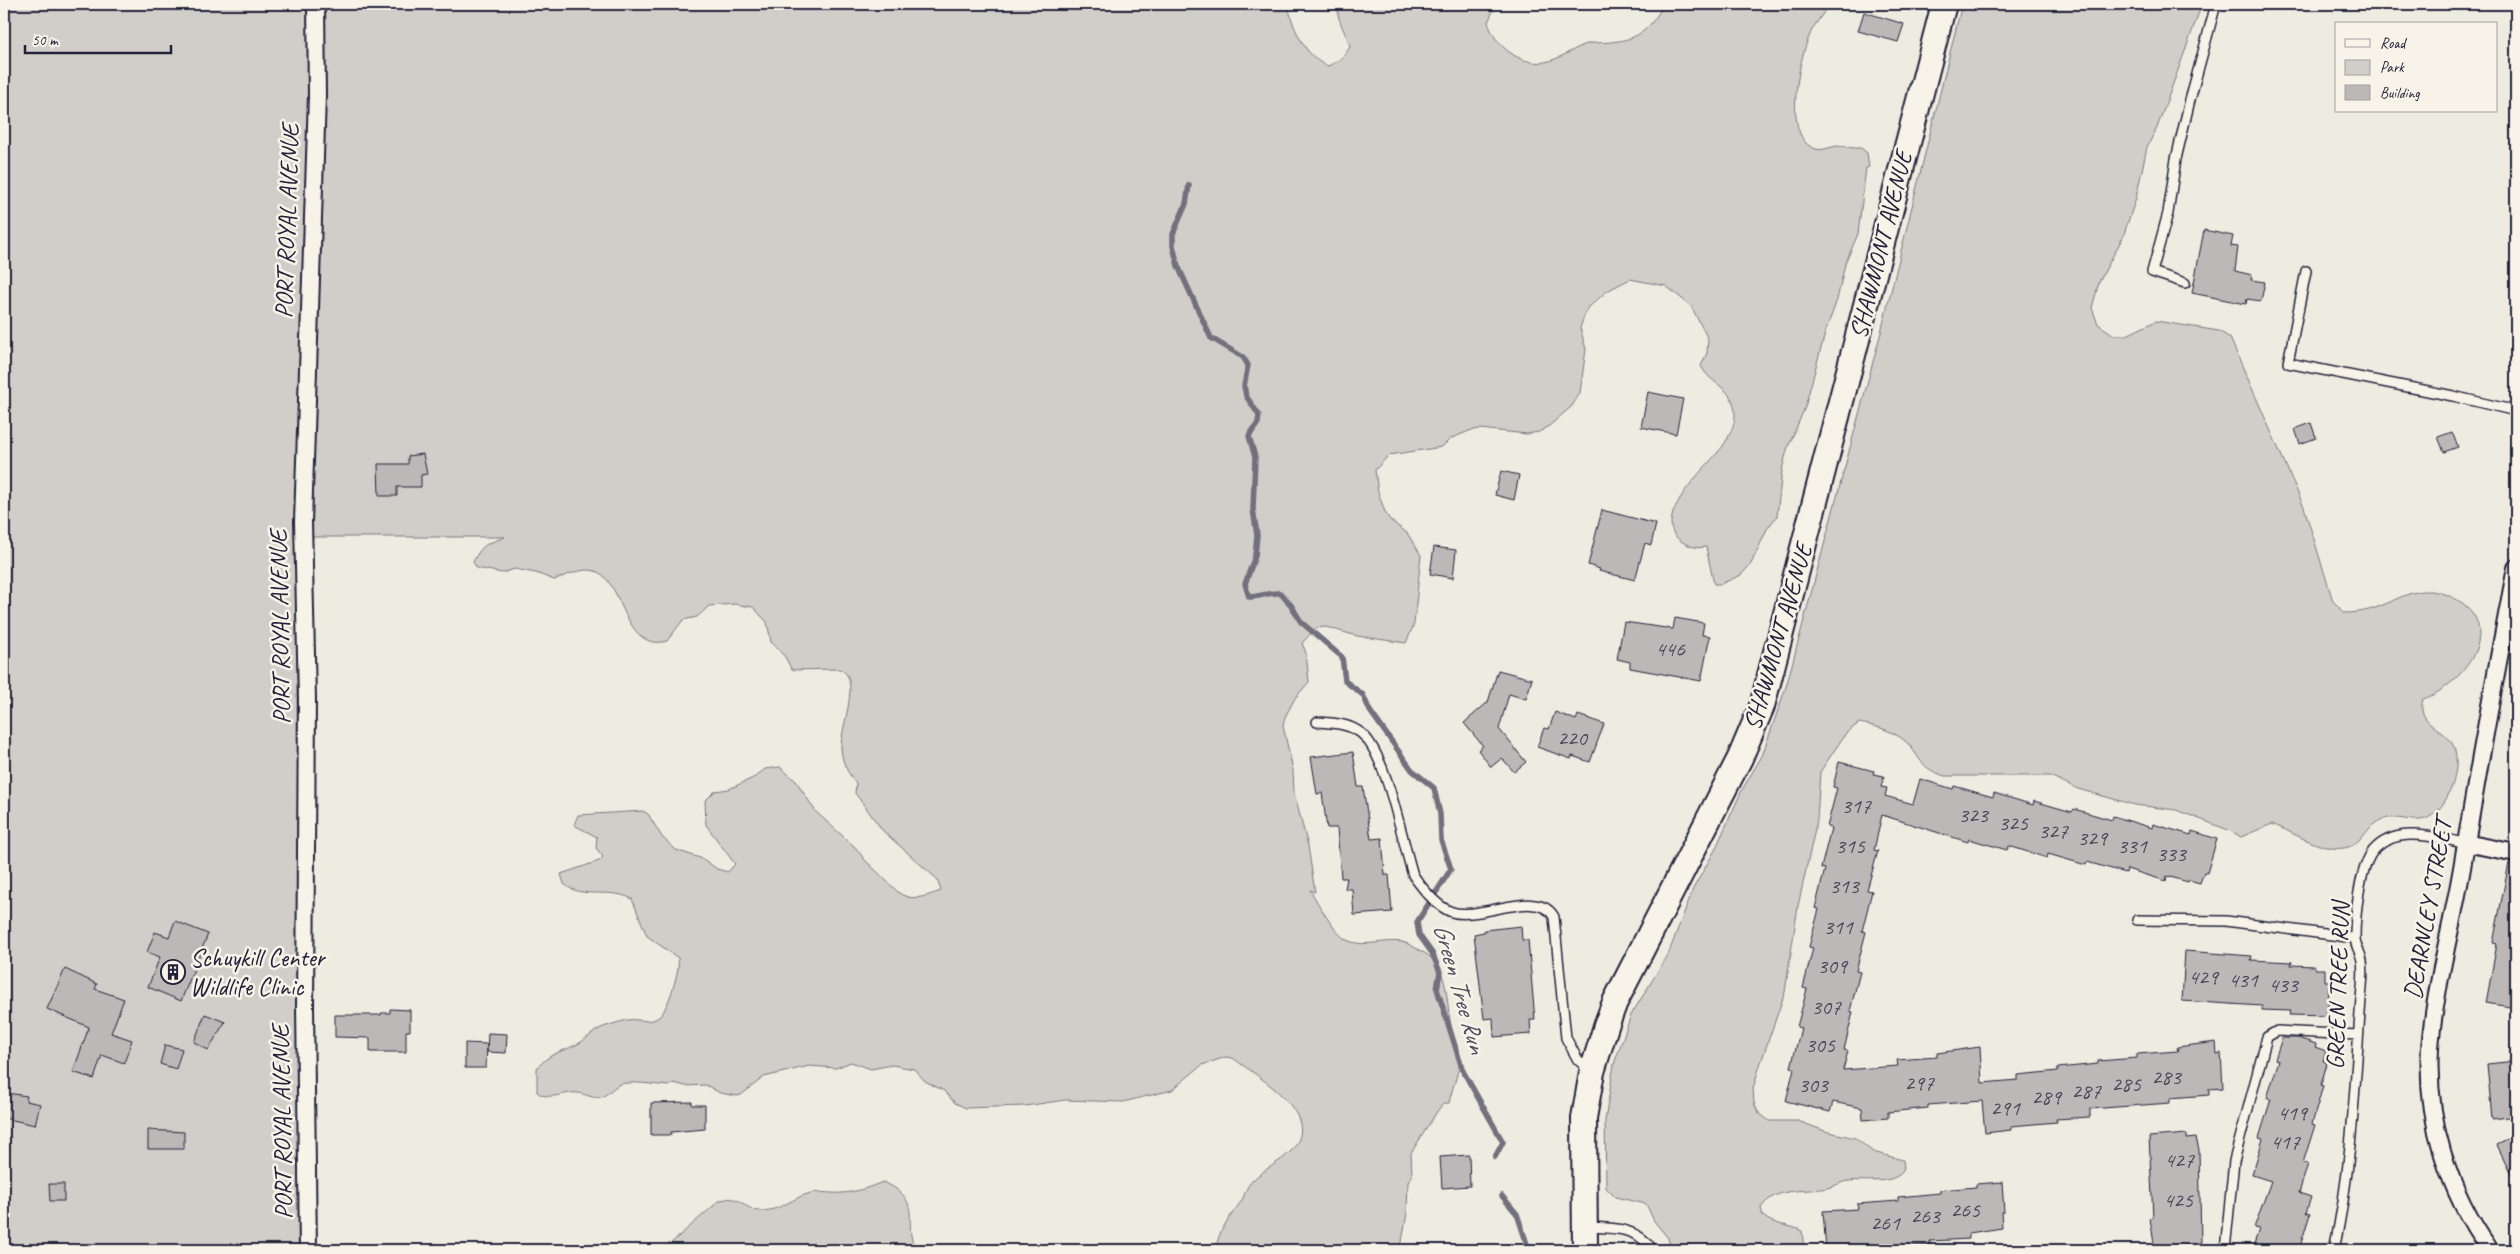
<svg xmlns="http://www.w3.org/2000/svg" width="2520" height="1254" font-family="Caveat,sans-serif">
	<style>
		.green { fill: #d1cdc9; stroke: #7a7882 }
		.water { fill: #a6a3a6; stroke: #716f7b }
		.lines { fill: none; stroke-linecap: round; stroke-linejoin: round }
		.stream { stroke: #716f7b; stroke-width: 5.5 }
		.building { fill: #bbb8b7; stroke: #22223b }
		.lane-casing { stroke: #22223b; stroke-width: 12 }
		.street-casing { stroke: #22223b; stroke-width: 20 }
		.secondary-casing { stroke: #22223b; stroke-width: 28 }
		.lane { stroke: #f7f3e8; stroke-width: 9 }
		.street { stroke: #f7f3e8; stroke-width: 16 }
		.secondary { stroke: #f7f3e8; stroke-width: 24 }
		.labels { text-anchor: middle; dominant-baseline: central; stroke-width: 5; stroke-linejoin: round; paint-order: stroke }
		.number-label { font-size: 22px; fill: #48485a }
		.street-label { font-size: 25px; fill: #22223b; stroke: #f7f3e8 }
		.poi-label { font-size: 25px; fill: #22223b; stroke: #f7f3e8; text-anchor: start }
		.water-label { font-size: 26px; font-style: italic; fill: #504f60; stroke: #f7f3e8 }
	</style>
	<rect width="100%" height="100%" fill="#eeebe1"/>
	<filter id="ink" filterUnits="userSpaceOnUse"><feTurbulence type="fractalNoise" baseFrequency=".02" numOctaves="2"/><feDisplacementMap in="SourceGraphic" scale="10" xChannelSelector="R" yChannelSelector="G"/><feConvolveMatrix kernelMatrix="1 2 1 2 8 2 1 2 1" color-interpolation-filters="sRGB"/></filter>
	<g filter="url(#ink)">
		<!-- green -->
		<path class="green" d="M4 4H1288C1291 25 1306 59 1328 66L1342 59 1350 47C1347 33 1335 19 1338 4H1496L1488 22C1494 45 1520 66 1545 62 1560 59 1571 50 1584 45 1592 42 1602 43 1611 42 1641 39 1650 28 1664 4H1829C1824 13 1817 21 1812 30 1800 53 1780 139 1816 149 1824 151 1831 146 1839 146 1847 146 1853 149 1861 148L1867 153 1869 167 1866 168 1858 234 1845 264 1837 300 1826 330 1805 407 1787 450 1782 470 1777 516 1767 529 1751 564 1741 575 1721 584H1714L1706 547C1696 549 1689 546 1681 541 1647 519 1710 464 1723 446 1729 437 1735 425 1735 414 1734 386 1712 387 1701 366L1707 353 1708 339 1691 306 1666 286 1630 279 1607 291 1589 307 1585 314 1580 328 1586 349 1580 393 1572 406 1548 427 1539 432 1527 434 1480 429 1469 431 1450 439 1442 447 1389 455 1375 470 1378 492 1385 512 1390 520 1407 533 1421 555 1414 624 1406 643 1357 636 1326 627 1316 628 1302 643 1306 653 1309 682 1295 698 1285 717 1283 726 1293 770 1294 793 1308 846 1315 892 1310 890C1318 903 1333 931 1345 939 1361 949 1384 939 1402 942 1408 943 1414 947 1419 950 1450 964 1445 997 1451 1025 1453 1039 1460 1051 1459 1066 1458 1074 1451 1092 1449 1103L1442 1105 1438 1110 1411 1153 1412 1176 1408 1182 1407 1213 1402 1241 1397 1246 1388 1245 1377 1250H1216C1218 1230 1229 1219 1240 1203 1244 1198 1245 1191 1248 1186 1257 1172 1281 1163 1293 1149 1323 1113 1256 1076 1233 1058L1226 1057 1202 1065 1172 1090 1123 1102 1065 1100 1025 1106 966 1108 955 1103 944 1091 925 1081 914 1069 892 1065 871 1069 851 1062 836 1068 809 1066 764 1077 741 1095 737 1096 720 1093 706 1085 685 1086 674 1083 669 1086C656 1085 640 1082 627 1083 614 1083 612 1093 601 1097 594 1099 585 1094 578 1093 565 1091 549 1102 537 1092V1068C550 1053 558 1053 576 1045 585 1041 592 1032 601 1028 605 1026 623 1021 627 1020 638 1018 650 1025 660 1016 668 1009 681 967 678 958L647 936 632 899C610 887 582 900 564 884L561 874 599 861 603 857 596 848 597 837 574 825 578 815 643 811 648 814 662 837 676 850 703 859 717 869 728 872 735 864 706 825 705 801 715 791 729 789 755 777 765 769 780 767 796 781 816 812 856 848 864 859 899 893C913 902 926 896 941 891L937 879 883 831 855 793 856 783C847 772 842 762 841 748 840 729 863 675 839 669L792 670 785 657 771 642 767 622 753 607 734 604 709 606 697 617 683 620 667 641C623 653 624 580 595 571 582 567 566 576 554 580L536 573 515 569 502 573 477 568 473 562C483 542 488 544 505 537H296L301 1250H4Z
			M1962 4H2202L2157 128 2147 147 2136 198 2123 237 2099 282 2092 308 2098 324 2114 335H2127L2156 321 2219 331 2230 338 2304 507 2333 601 2345 613C2356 613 2368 611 2378 607 2394 601 2410 590 2429 591 2439 591 2453 597 2461 602 2505 633 2459 687 2423 699 2416 723 2442 727 2452 743 2464 764 2449 811 2425 819 2413 823 2397 815 2383 819 2371 823 2366 834 2358 842 2334 861 2296 833 2272 824L2241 837 2231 831 2176 810 2135 805 2078 789 2050 776H1945C1924 769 1923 764 1911 747 1899 732 1877 726 1859 723L1846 733 1820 772 1817 820 1798 906 1785 992 1759 1068 1753 1089 1754 1103 1758 1112 1769 1121H1798L1825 1131 1855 1138 1873 1152 1903 1160 1904 1169C1896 1186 1864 1179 1849 1181 1843 1181 1837 1185 1831 1187 1808 1194 1777 1184 1761 1208L1763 1216C1774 1226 1789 1224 1802 1231L1804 1250H1671L1668 1238 1654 1221 1646 1204 1615 1197 1606 1188 1605 1121 1614 1064 1631 1015 1668 955 1693 889 1715 850 1742 790 1762 756 1786 687 1881 332Z
			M883 1182C926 1200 901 1223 916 1250H663L719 1201C742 1192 743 1211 761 1211 781 1211 793 1197 811 1193 821 1191 832 1194 842 1193 857 1192 870 1187 883 1182Z"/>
		<!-- water -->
		<path class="water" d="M4 184 9 221 4 242Z"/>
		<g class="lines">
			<!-- stream -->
			<path class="stream" d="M1189 185 1186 204 1173 234V246L1178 266 1211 338 1243 357 1248 365 1244 386 1246 396 1259 415 1258 423 1249 436 1255 457 1253 509 1257 535 1255 556 1245 584 1249 597C1260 597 1268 592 1280 593L1291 605 1301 622 1342 657 1345 681 1363 695 1370 711 1412 770 1434 788 1440 814 1441 840 1451 869 1417 922 1419 935 1432 953 1440 972 1437 989 1463 1071 1503 1142 1495 1157
				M1502 1196 1517 1214 1529 1250"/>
		</g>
		<!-- building -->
		<path class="building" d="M1864 12 1904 24 1898 42 1858 31Z
			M2204 230 2233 236 2231 246 2238 247 2235 271 2252 275 2251 280 2265 282 2261 301 2247 299 2246 304 2192 293Z
			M1648 392 1683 399 1676 434 1641 427Z
			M2311 423 2316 438 2300 444 2295 429Z
			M2452 432 2458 447 2444 452 2438 437Z
			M423 454 427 474 421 475V487H397V496H379L378 464H408V456Z
			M1501 471 1519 475 1514 500 1495 495Z
			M1602 510 1656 524 1651 545 1645 543 1635 580 1599 571 1600 569 1588 565Z
			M1434 547 1456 550 1453 578 1430 574Z
			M1675 618 1704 623 1702 635 1710 636 1701 681 1630 668V662L1617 659 1624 622 1673 629Z
			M1498 670 1532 679 1526 699 1509 694 1499 729 1526 762 1514 772 1502 758 1491 767 1478 750 1483 746 1464 723 1488 702Z
			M1555 712 1576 720 1578 715 1604 724 1590 762 1572 756 1571 759 1537 747 1544 728 1549 729Z
			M1353 752 1358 787H1363L1371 839 1382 838 1385 875H1389L1392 912 1354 915 1352 889H1345L1347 878H1341L1337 828H1327L1322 793 1317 794 1311 757Z
			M1839 762 1874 771 1873 774 1884 776 1881 787 1887 788 1885 796 1913 804 1920 779 1953 789 1954 786 1993 797 1994 793 2033 805 2034 801 2072 812 2074 809 2112 820 2113 816 2152 828 2153 824 2191 835 2192 831 2217 839 2207 873 2204 872 2200 883 2189 880 2188 882 2167 876 2166 881 2127 869 2126 873 2087 862 2086 865 2048 854 2047 858 2009 846 2007 850 1969 839 1968 842 1882 815 1874 850 1878 851 1867 890 1872 891 1862 931 1866 932 1856 971 1860 972 1850 1011 1853 1012 1844 1050 1848 1051 1843 1070 1898 1066 1897 1060 1937 1057V1053L1980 1047 1982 1083 2018 1080V1075L2058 1071V1068L2098 1064V1061L2137 1058V1054L2178 1051 2177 1047 2216 1042 2217 1054 2221 1053 2223 1088 2209 1089V1095L2170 1098V1103L2090 1109V1117L2056 1119 2057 1122 2011 1126V1130L1985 1133 1982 1101 1928 1105V1108L1888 1112V1118L1863 1120 1862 1108 1833 1102 1830 1112 1786 1101 1794 1068 1791 1067 1801 1028 1797 1027 1807 989 1803 988 1813 948 1809 947 1819 909 1815 908 1825 869 1821 868 1831 828 1827 827 1837 788 1833 787Z
			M2509 863H2516V1008L2486 1003 2497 944 2493 943Z
			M175 921 208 934 181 1001 148 987 160 957 147 952 155 932 169 937Z
			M1521 926 1522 940H1528L1535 1020H1530L1531 1034 1494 1037 1493 1018 1484 1019 1474 934 1484 932V930Z
			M2185 951 2252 956 2251 960 2292 962 2291 965 2315 966V969H2325V982H2329L2328 1016 2289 1015 2291 1011 2262 1010V1006L2182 1001Z
			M65 969 97 984 95 989 124 999 111 1033 132 1040 124 1063 102 1055 94 1079 73 1072 89 1027 47 1009Z
			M390 1009 410 1010V1031H406V1052H370V1038L335 1037V1015H381V1013H390Z
			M205 1014 225 1022 208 1050 194 1042Z
			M488 1033 507 1034 506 1053 487 1052Z
			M2282 1038H2298L2316 1044 2315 1047 2326 1051 2323 1061 2327 1063 2321 1085 2323 1086 2312 1124 2315 1125 2303 1163 2308 1164 2299 1193 2311 1197 2306 1213 2310 1214 2299 1250H2252L2259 1229 2254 1228 2271 1181 2252 1175 2263 1139 2259 1138 2271 1099 2267 1098 2279 1060 2275 1059Z
			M465 1043 487 1044 486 1068H465Z
			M165 1045 182 1049 176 1069 160 1064Z
			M2516 1061V1116L2492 1119 2487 1064Z
			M7 1093 27 1096 26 1101 40 1104 35 1125 4 1118Z
			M692 1102V1105H705V1129L671 1132V1135H651V1103Z
			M148 1130 184 1132V1149H148Z
			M2187 1134V1139L2196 1138 2199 1150 2201 1242 2198 1243V1250H2155L2150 1218 2153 1217 2149 1137Z
			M2516 1136V1184L2497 1145Z
			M1469 1155 1470 1186 1442 1188 1440 1157Z
			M2002 1182 2004 1212H2001L2002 1228 1969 1233V1239L1930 1241V1245L1890 1248V1250H1826L1823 1211 1858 1209 1857 1204 1898 1201V1197L1940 1193V1190L1976 1187V1184Z
			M49 1184H64V1201H50Z"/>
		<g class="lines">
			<defs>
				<path id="lane" d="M2306 271 2288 363 2453 396 2516 411
					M2185 283 2152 272 2168 213 2176 159 2190 100 2216 4
					M1317 722C1332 723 1348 723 1361 733 1387 754 1402 841 1413 875 1422 888 1437 907 1452 912 1479 921 1539 887 1554 917L1566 1038 1578 1060 1590 1070
					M2137 920 2226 921 2355 938
					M1585 1227C1611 1228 1636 1226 1653 1250
					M2225 1250 2234 1161 2267 1037 2277 1031 2358 1035
					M2334 1250C2352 1168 2355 1083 2361 999 2362 986 2364 973 2362 961 2361 953 2356 947 2355 939 2355 917 2359 869 2373 851 2396 824 2436 838 2465 843"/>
				<path id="street" d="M2465 843 2516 853
					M308 1250 305 1007 307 699 303 522 317 96 316 4
					M2490 1250C2448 1191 2426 1120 2430 1048 2435 985 2453 924 2463 862 2479 763 2497 666 2516 568"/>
				<path id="secondary" d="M1585 1250 1584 1118 1592 1072 1606 1026 1615 1002 1740 758 1762 706 1944 4"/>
			</defs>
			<!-- lane casing -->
			<use href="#lane" class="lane-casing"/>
			<!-- street casing -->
			<use href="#street" class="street-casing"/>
			<!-- secondary casing -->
			<use href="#secondary" class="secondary-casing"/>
			<!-- lane -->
			<use href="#lane" class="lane"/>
			<!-- street -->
			<use href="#street" class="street"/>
			<!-- secondary -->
			<use href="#secondary" class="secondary"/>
		</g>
	</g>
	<!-- icons -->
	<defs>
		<symbol id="building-ring" viewBox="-11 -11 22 22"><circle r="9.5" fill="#f7f3e8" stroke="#22223b" stroke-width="1.5"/><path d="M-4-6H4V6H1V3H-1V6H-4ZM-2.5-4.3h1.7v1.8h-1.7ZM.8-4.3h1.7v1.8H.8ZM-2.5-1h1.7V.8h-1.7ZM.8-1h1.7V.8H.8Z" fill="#22223b"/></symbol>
	</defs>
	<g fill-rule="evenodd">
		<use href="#building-ring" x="159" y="958" width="28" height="28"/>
	</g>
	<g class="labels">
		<!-- number labels -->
		<g class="number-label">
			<text x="1670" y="649">446</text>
			<text x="1572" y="738">220</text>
			<text x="1856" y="806">317</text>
			<text x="1973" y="815">323</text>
			<text x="2013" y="823">325</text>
			<text x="2053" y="831">327</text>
			<text x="2092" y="838">329</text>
			<text x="1850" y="846">315</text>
			<text x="2132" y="846">331</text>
			<text x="2171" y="854">333</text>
			<text x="1844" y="886">313</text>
			<text x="1838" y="927">311</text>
			<text x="1832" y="966">309</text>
			<text x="2203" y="977">429</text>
			<text x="2243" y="980">431</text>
			<text x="2283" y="985">433</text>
			<text x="1826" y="1007">307</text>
			<text x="1820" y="1045">305</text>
			<text x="2166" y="1077">283</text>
			<text x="1919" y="1083">297</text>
			<text x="2126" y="1084">285</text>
			<text x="1813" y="1085">303</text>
			<text x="2086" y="1091">287</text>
			<text x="2046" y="1097">289</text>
			<text x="2005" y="1108">291</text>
			<text x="2292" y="1113">419</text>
			<text x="2285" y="1142">417</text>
			<text x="2179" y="1160">427</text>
			<text x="2178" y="1200">425</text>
			<text x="1965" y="1210">265</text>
			<text x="1925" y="1216">263</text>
			<text x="1885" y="1223">261</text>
		</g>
		<!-- street labels -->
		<g class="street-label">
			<text transform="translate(287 221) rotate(-88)">PORT ROYAL AVENUE</text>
			<text transform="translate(1881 245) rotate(-76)">SHAWMONT AVENUE</text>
			<text transform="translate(280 627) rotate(-91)">PORT ROYAL AVENUE</text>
			<text transform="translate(1778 637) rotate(-74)">SHAWMONT AVENUE</text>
			<text transform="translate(2428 909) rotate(-80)">DEARNLEY STREET</text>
			<text transform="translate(2338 986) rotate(-88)">GREEN TREE RUN</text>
			<text transform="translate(282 1122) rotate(-91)">PORT ROYAL AVENUE</text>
		</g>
		<!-- poi labels -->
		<g class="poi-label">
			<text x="190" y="958">Schuykill Center<tspan x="190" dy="29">Wildlife Clinic</tspan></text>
		</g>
		<!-- water labels -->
		<g class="water-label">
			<text transform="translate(1460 988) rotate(74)">Green Tree Run</text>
		</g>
	</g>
	<!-- margin -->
	<rect width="2520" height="1254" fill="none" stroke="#f7f3e8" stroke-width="20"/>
	<rect x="10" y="10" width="2500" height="1234" fill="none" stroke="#22223b" stroke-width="2" filter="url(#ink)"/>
	<!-- legend -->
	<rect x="2335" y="22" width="162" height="90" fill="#f7f3e8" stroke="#a29fa3"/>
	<rect x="2345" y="39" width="25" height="8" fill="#f7f3e8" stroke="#a29fa3"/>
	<text x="2380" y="48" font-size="15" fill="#22223b">Road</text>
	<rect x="2345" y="60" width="25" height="15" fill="#d1cdc9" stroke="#a29fa3"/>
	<text x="2380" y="72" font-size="15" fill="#22223b">Park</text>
	<rect x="2345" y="85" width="25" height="15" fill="#bbb8b7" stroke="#a29fa3"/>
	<text x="2380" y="98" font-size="15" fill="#22223b">Building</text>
	<!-- scale -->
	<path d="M25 45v8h146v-8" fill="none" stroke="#22223b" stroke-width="2.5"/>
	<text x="32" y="45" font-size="15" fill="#22223b" stroke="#f7f3e8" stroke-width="4" paint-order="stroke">50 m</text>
</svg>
